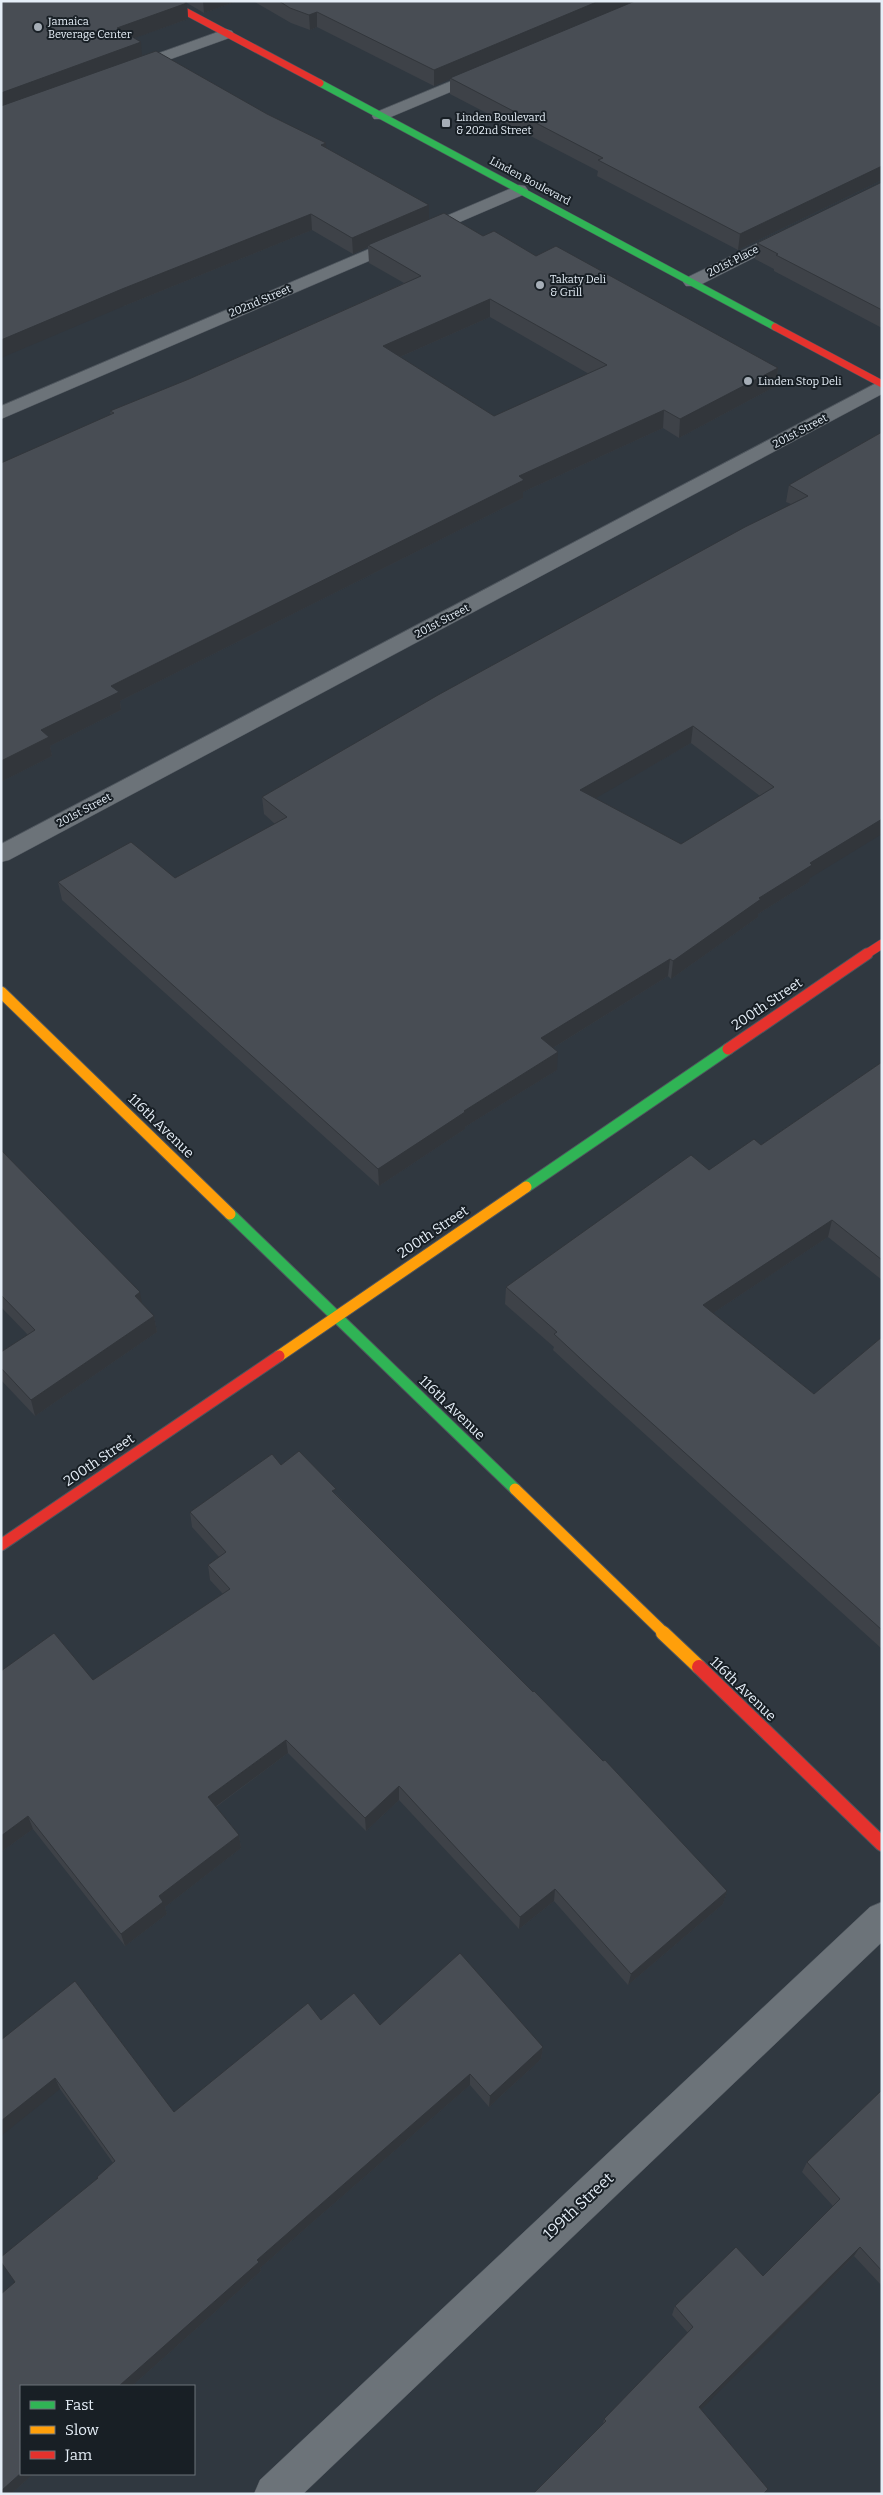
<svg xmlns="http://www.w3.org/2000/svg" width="883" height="2495" font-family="Bitter,serif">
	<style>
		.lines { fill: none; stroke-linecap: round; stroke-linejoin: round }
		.street-casing { stroke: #4e555d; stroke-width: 1 }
		.fast-far1-casing { stroke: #4e555d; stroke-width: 8 }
		.fast-casing { stroke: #4e555d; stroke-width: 13 }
		.slow-far1-casing { stroke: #4e555d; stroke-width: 13 }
		.slow-casing { stroke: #4e555d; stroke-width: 16 }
		.jam-far3-casing { stroke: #4e555d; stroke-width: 8 }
		.jam-far2-casing { stroke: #4e555d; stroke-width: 10 }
		.jam-far1-casing { stroke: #4e555d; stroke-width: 13 }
		.jam-casing { stroke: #4e555d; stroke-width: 16 }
		.street { fill: #6c7379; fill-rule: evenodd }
		.fast-far1 { stroke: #30b455; stroke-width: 7 }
		.fast { stroke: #30b455; stroke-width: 11 }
		.slow-far1 { stroke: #ff9f0a; stroke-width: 11 }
		.slow { stroke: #ff9f0a; stroke-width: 14 }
		.jam-far3 { stroke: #e5322d; stroke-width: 7 }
		.jam-far2 { stroke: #e5322d; stroke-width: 9 }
		.jam-far1 { stroke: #e5322d; stroke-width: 11 }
		.jam { stroke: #e5322d; stroke-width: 14 }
		.wall { fill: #3e4248; fill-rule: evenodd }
		.shaded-wall { fill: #32363b }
		.building { fill: #484d54; stroke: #32363b; fill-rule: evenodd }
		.poi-dot { fill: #a6aeb7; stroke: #181f25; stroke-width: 2 }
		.labels { text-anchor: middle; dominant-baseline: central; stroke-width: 4; stroke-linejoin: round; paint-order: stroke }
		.far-poi-label { font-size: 11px; fill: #e5eef7; stroke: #181f25; text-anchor: start }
		.far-street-label { font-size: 11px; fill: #e5eef7; stroke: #181f25 }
		.street-label { font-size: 14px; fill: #e5eef7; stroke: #181f25 }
		.near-street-label { font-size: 16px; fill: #e5eef7; stroke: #181f25 }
	</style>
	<rect width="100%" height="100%" fill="#303840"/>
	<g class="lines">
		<defs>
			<path id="street" d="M226 29 232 31 234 34 232 37 135 72H123L121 69 123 66Z
				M485 67 493 72 491 75 386 119H374L372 116 374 113Z
				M519 185 525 186 528 190 525 194 1 419V406Z
				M789 228 795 229 798 233 795 237 698 286H686L683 282 686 278Z
				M882 380V394L9 860 1 862V844Z
				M882 1902V1942L303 2494H254L260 2480 870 1907Z"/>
			<path id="fast-far1" d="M320 83 775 327"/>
			<path id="fast" d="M526 1187 728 1049
				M230 1214 515 1489"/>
			<path id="slow-far1" d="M1 992 230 1214
				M279 1356 526 1187
				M515 1489 665 1634"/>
			<path id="slow" d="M663 1633 699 1667"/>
			<path id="jam-far3" d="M166 1 320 83
				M775 327 882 384"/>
			<path id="jam-far2" d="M865 955 882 944"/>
			<path id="jam-far1" d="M728 1049 867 954
				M1 1545 279 1356"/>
			<path id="jam" d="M699 1667 882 1844"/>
		</defs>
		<!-- street casing -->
		<use href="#street" class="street-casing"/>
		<!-- fast-far1 casing -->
		<use href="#fast-far1" class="fast-far1-casing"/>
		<!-- fast casing -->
		<use href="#fast" class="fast-casing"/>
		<!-- slow-far1 casing -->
		<use href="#slow-far1" class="slow-far1-casing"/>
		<!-- slow casing -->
		<use href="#slow" class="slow-casing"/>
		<!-- jam-far3 casing -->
		<use href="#jam-far3" class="jam-far3-casing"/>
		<!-- jam-far2 casing -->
		<use href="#jam-far2" class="jam-far2-casing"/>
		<!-- jam-far1 casing -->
		<use href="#jam-far1" class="jam-far1-casing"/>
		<!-- jam casing -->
		<use href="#jam" class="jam-casing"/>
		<!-- street -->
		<use href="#street" class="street"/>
		<!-- fast-far1 -->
		<use href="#fast-far1" class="fast-far1"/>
		<!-- fast -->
		<use href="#fast" class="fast"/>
		<!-- slow-far1 -->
		<use href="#slow-far1" class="slow-far1"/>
		<!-- slow -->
		<use href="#slow" class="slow"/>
		<!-- jam-far3 -->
		<use href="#jam-far3" class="jam-far3"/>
		<!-- jam-far2 -->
		<use href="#jam-far2" class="jam-far2"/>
		<!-- jam-far1 -->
		<use href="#jam-far1" class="jam-far1"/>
		<!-- jam -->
		<use href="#jam" class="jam"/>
	</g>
	<!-- wall -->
	<path class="wall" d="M1 1H237L204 13 187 3 188 19 134 38 142 56 267 114 326 143V148L429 220 483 236 536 256 778 368 776 386 679 438 663 428 523 492V498L120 701 121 710 50 746 52 756 1 782 111 415 110 411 189 379 404 283 369 263 368 247 353 254 312 230 124 306ZM490 317 589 374 494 416 400 357Z
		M253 1H882V180L738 250 597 176 598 171 450 94V79L434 86 317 27 310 30 291 23Z
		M882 182V328L774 271V269L755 259 757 243Z
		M882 432 809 882 758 914V917L671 979 668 976 553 1048 557 1070 465 1127V1129L379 1186 62 900 58 882 175 878 275 824 264 814 262 797 791 504 786 502 789 485ZM691 743 760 796 681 844 595 798Z
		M882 1062V1280L828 1237 713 1313 814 1394 882 1337V1649L594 1388 553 1350 554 1347 505 1304 506 1287 709 1170 761 1145Z
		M1 1150 142 1304 154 1316 157 1332 35 1416 1 1380V1352L28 1335 1 1307Z
		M281 1465 336 1494 727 1891 723 1904 628 1985 554 1901 519 1929 399 1800 366 1831 288 1753 216 1807 239 1835 241 1848 165 1907 167 1914 125 1946 33 1829 1 1852 93 1680 223 1594 210 1580 208 1565 219 1557 192 1527 190 1512Z
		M321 2020 380 2025 543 2047 541 2059 489 2107 470 2085 260 2268 261 2271 132 2386H21V2474H33L11 2494H1L15 2282 98 2179 113 2163 60 2089 1 2040 174 2112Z
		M882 2090V2286L854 2256 701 2409 603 2424 604 2419 688 2333 672 2315 675 2306 763 2276 833 2206 802 2172 807 2162Z"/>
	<!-- shaded-wall -->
	<path class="shaded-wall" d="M203 1H237L204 13Z
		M599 1H635L434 86V70Z
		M187 3 188 19 118 44 117 28Z
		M317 12V27L310 30 309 15Z
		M141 42 142 57 1 109V93Z
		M326 143 327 159 321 145Z
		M882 166V180L738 250 740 234Z
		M429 205V221L368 245V247L353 254 352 238Z
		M311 214 312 230 124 306 1 358V340L122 289Z
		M490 299V317L384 364 383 346Z
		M778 368 776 386 679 438 680 419Z
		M664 410 663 428 523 492V498L120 701 121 710 50 746 52 756 1 782V761L41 730 111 686 519 476Z
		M693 726 691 743 579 808 580 790Z
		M882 819V834L810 878 809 882 758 914V917L671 979 673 961 759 898 810 863Z
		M670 959 668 976 540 1056 541 1038Z
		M558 1052 557 1070 465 1127V1129L379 1186 378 1169 464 1111Z
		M832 1220 828 1237 701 1321 703 1305Z
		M140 1292 143 1309 135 1296Z
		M154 1316 157 1332 35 1416 31 1400Z
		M286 1740 288 1753 211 1810 208 1797Z
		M399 1786V1800L366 1831 365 1818Z
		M28 1816 33 1829 1 1852V1836Z
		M239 1835 241 1848 165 1907 167 1914 125 1946 121 1934 159 1896Z
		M555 1889 554 1901 519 1929 520 1917Z
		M727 1891 723 1904 628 1985 631 1974Z
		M543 2047 541 2059 489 2107 490 2096Z
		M470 2074V2085L260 2268 261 2271 132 2386H119L257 2260Z
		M55 2078 60 2089 1 2136V2121Z
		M860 2247 854 2256 696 2415 699 2407Z
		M21 2473V2474H33L11 2494H1V2491Z"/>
	<!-- building -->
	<path class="building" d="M1 1H183L187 3 117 28 141 42 1 93Z
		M279 1H599L434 70 317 12 309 15 290 8Z
		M635 1H882V166L740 234 598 160 603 158 450 78Z
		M156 51 267 114 326 143 321 145 429 205 352 238 311 214 122 289 1 340V106Z
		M882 182V310L776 255 778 254 757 243Z
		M444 213 483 236 494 231 536 256 556 246 778 368 680 419 664 410 519 476 524 480 111 686 119 692 41 730 49 737 1 761V463L114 413 110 411 189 379 421 276 368 245ZM490 299 607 365 494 416 383 346Z
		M882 432V819L810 863 812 865 759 898 761 899 673 961 670 959 541 1038 558 1052 464 1111 465 1112 378 1169 58 882 131 842 175 878 287 817 262 797 438 695 745 527 808 496 789 485ZM693 726 774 787 681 844 580 790Z
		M882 1062V1260L832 1220 703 1305 814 1394 882 1337V1630L595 1372 554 1334 557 1332 506 1287 691 1155 709 1170 754 1139 761 1145Z
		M1 1150 140 1292 135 1296 154 1316 31 1400 1 1368V1352L35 1330 1 1295Z
		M299 1451 336 1489 332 1491 533 1692 534 1691 603 1761 605 1760 727 1891 631 1974 555 1889 520 1917 399 1786 365 1818 286 1740 208 1797 239 1835 159 1896 163 1902 121 1934 28 1816 1 1836V1671L54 1633 93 1680 230 1589 208 1565 226 1552 190 1512 272 1454 281 1465Z
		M460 1953 543 2047 490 2096 470 2074 257 2260 259 2262 119 2386H21V2473L1 2491V2294L15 2282 1 2262V2257L98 2178 97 2177 115 2161 55 2078 1 2121V2040L75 1981 174 2112 308 2003 321 2020 354 1993 380 2025Z
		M882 2090V2271L860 2247 699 2407 768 2489 763 2494H533L606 2421 604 2419 693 2327 675 2306 736 2247 763 2276 840 2199 807 2162Z"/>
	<!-- markers -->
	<g class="poi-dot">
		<circle cx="38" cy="27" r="5"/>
		<rect x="441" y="118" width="10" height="10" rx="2.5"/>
		<circle cx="540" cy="285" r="5"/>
		<circle cx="748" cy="381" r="5"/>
	</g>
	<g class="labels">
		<!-- far-poi labels -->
		<g class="far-poi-label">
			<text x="48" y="21">Jamaica<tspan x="48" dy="13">Beverage Center</tspan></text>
			<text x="456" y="117">Linden Boulevard<tspan x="456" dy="13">&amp; 202nd Street</tspan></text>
			<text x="550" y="279">Takaty Deli<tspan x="550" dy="13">&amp; Grill</tspan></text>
			<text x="758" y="381">Linden Stop Deli</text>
		</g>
		<!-- far-street labels -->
		<g class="far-street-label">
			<text transform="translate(530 181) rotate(28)">Linden Boulevard</text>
			<text transform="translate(733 261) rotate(-27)">201st Place</text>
			<text transform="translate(260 301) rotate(-23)">202nd Street</text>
			<text transform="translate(800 431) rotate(-28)">201st Street</text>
			<text transform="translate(442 621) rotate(-28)">201st Street</text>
			<text transform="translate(84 810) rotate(-28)">201st Street</text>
		</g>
		<!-- street labels -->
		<g class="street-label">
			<text transform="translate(767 1004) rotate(-34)">200th Street</text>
			<text transform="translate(161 1126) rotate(44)">116th Avenue</text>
			<text transform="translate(433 1232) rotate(-34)">200th Street</text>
			<text transform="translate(452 1408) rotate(44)">116th Avenue</text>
			<text transform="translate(99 1460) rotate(-34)">200th Street</text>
			<text transform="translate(743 1689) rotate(44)">116th Avenue</text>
		</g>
		<!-- near-street labels -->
		<g class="near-street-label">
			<text transform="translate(578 2206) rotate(-43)">199th Street</text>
		</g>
	</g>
	<!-- border -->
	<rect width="883" height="2495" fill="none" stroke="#e5eef7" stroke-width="5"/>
	<!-- legend -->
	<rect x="20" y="2385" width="175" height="90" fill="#181f25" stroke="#6a7279"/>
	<rect x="30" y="2401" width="25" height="8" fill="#30b455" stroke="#6a7279"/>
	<text x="65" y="2410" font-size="15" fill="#e5eef7">Fast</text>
	<rect x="30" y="2426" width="25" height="8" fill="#ff9f0a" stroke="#6a7279"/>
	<text x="65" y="2435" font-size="15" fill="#e5eef7">Slow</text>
	<rect x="30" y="2451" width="25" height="8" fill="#e5322d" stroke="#6a7279"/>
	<text x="65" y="2460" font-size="15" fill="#e5eef7">Jam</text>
</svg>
